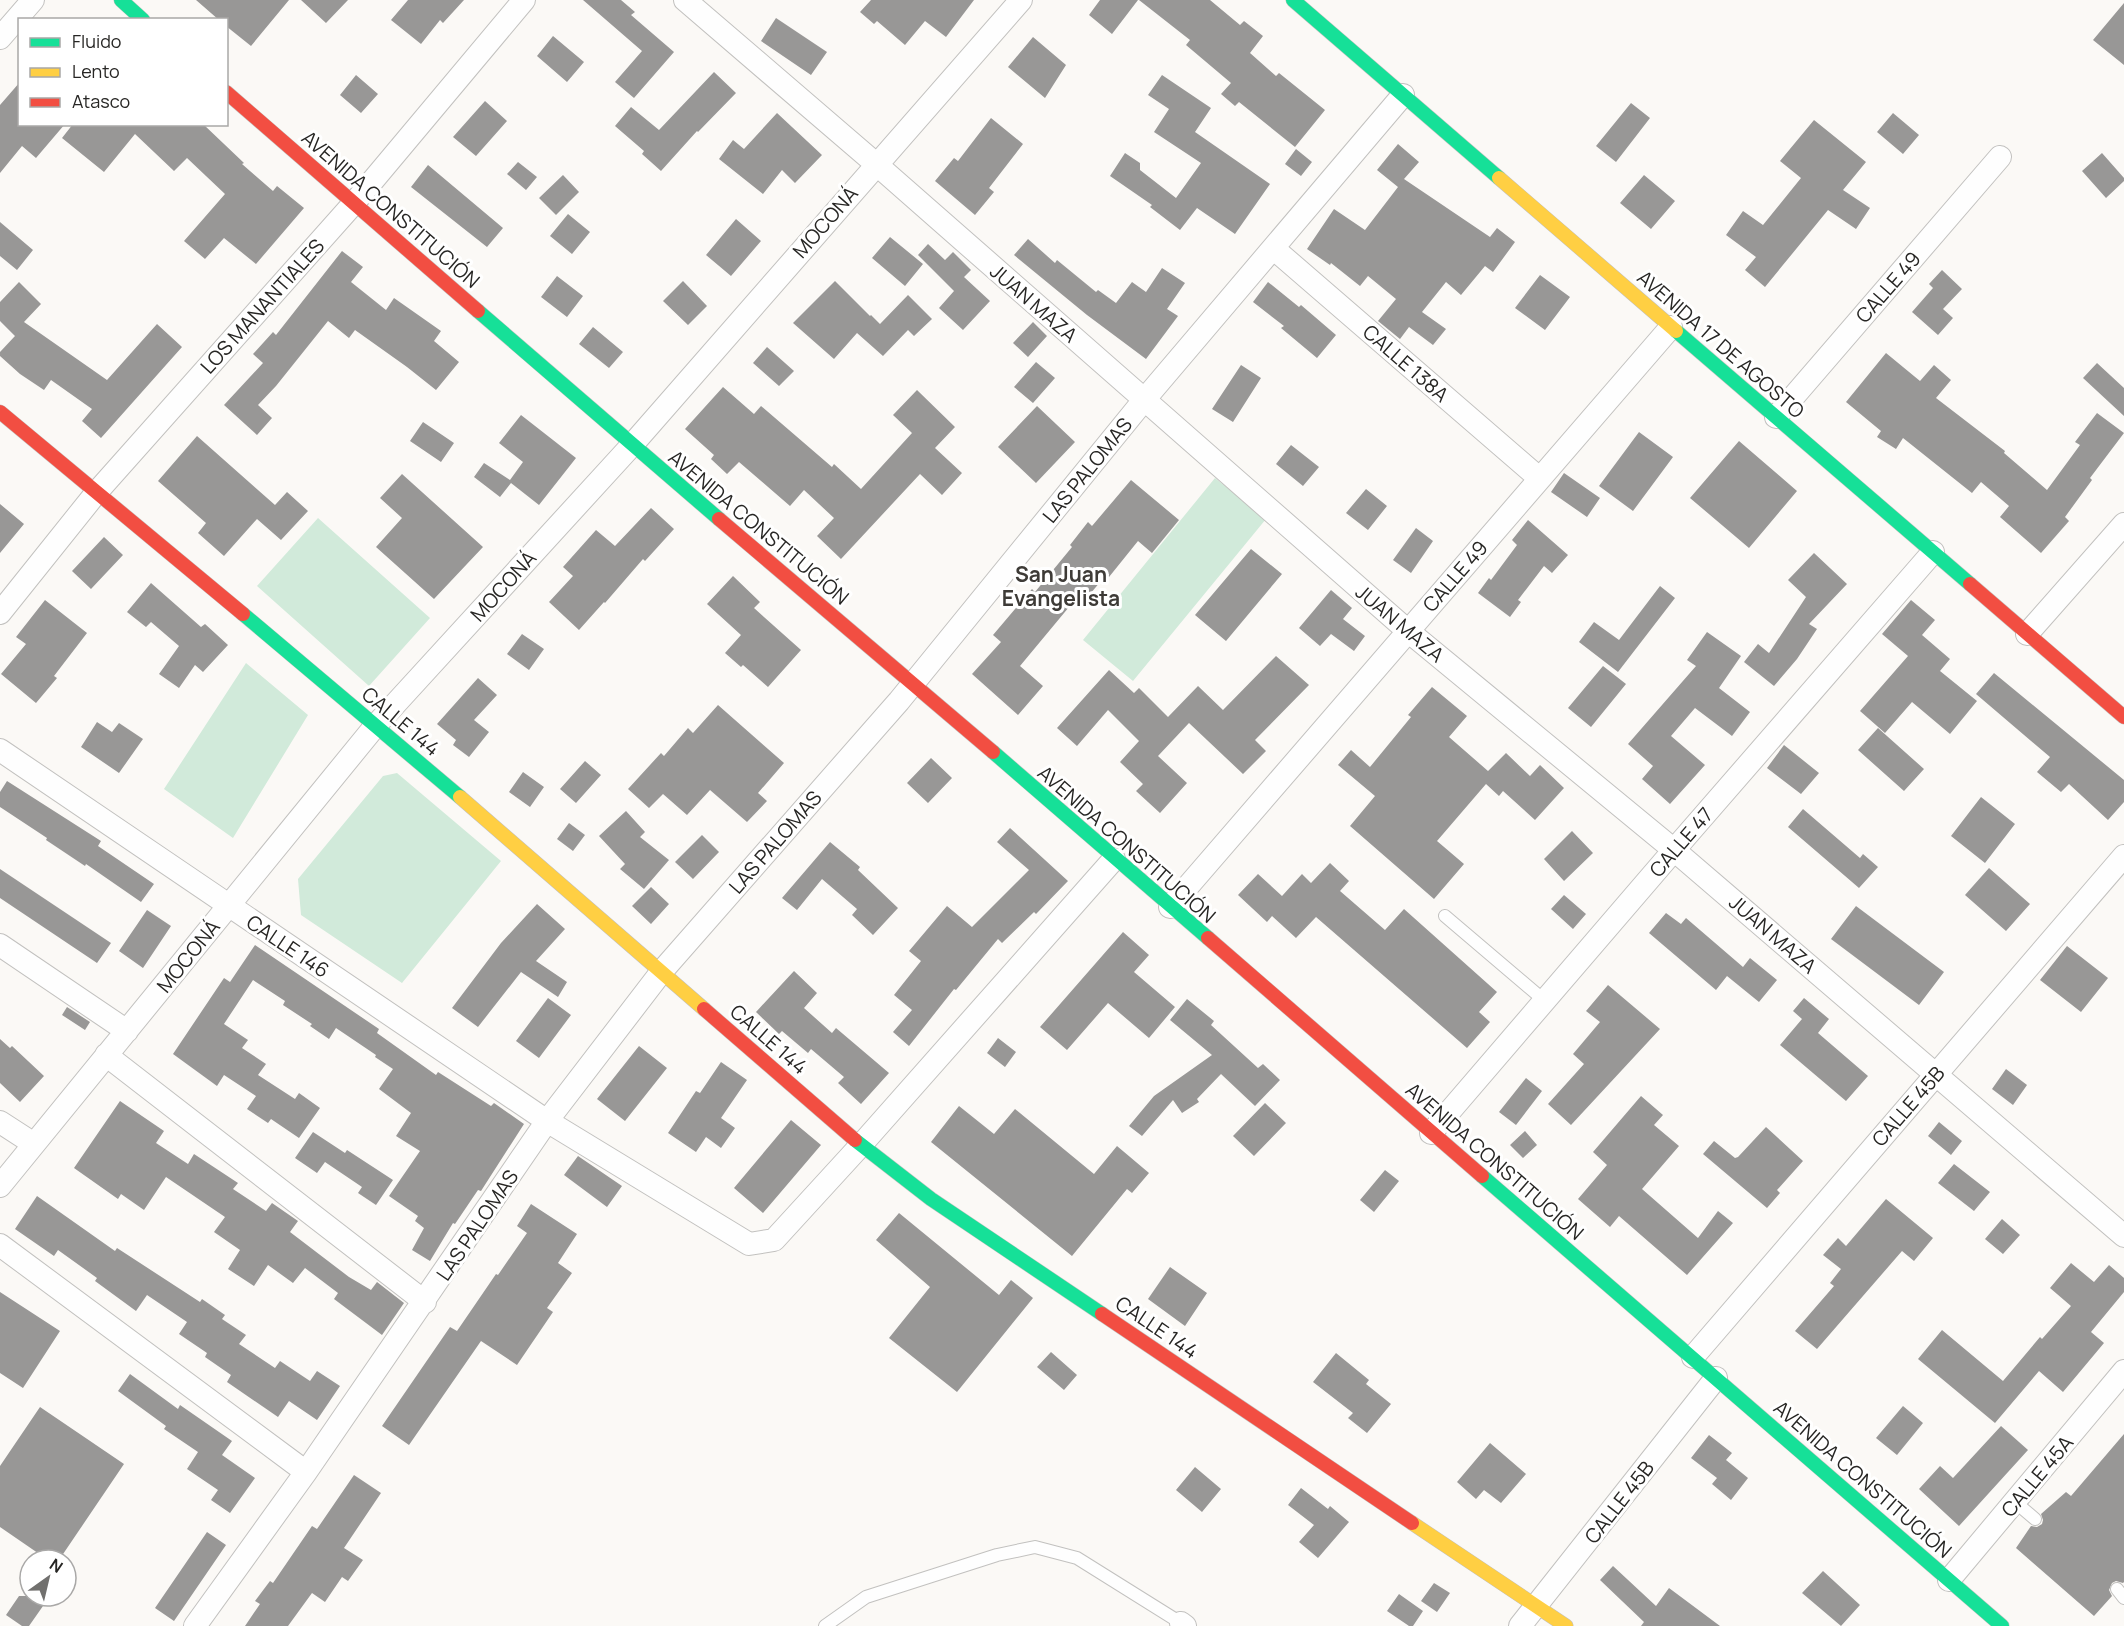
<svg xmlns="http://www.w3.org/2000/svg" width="2124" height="1626" font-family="Manrope,sans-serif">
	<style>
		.green { fill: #d1eada }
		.building { fill: #989796 }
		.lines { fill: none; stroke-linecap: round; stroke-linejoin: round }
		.lane-casing { stroke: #c2c1bf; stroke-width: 14 }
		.street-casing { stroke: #c2c1bf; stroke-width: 24 }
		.fast-casing { stroke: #c2c1bf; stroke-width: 15 }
		.slow-casing { stroke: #c2c1bf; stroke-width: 15 }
		.jam-casing { stroke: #c2c1bf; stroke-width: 15 }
		.lane { stroke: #fefefe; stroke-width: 12 }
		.street { stroke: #fefefe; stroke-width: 22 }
		.fast { stroke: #16e098; stroke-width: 14 }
		.slow { stroke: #ffcf43; stroke-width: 14 }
		.jam { stroke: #f24e42; stroke-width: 14 }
		.labels { text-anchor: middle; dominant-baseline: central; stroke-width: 6; stroke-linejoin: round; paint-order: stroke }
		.street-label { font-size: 20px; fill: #272624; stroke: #fff }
		.neighbourhood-label { font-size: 21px; font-weight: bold; fill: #3e3b37; stroke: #fff }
	</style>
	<rect width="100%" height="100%" fill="#fbf9f6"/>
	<!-- green -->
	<path class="green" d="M1215 478 1266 519 1133 681 1083 640Z
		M318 518 430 618 369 686 257 586Z
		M246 663 308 715 233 838 164 789Z
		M397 773 501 861 402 983 301 915 298 879 383 776Z"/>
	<!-- building -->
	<path class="building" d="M196 0H289L251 46 226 26V20H219Z
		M301 0H348L326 23Z
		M408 0H464L443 23 440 20 421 44 391 20Z
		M583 0H621L635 12 631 15 674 52 634 98 615 82 642 51Z
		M871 0H974L946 37 925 21 905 45 877 21 874 24 860 12Z
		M1100 0H1138L1112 34 1089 15Z
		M1139 0H1210L1240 25 1244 21 1263 36 1250 53 1276 76 1279 73 1325 110 1295 147 1239 102 1235 106 1221 94 1231 83 1186 45 1190 40Z
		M2124 3V65L2093 40Z
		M776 18 827 52 811 75 761 41Z
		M553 36 584 62 567 82 537 56Z
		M1033 37 1066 65 1045 98 1008 67Z
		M714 72 736 93 698 132 697 131 661 171 642 154 644 151 615 126 631 107 659 130Z
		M356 75 378 94 361 113 340 95Z
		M1162 75 1211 108 1195 132 1270 184 1235 234 1197 208 1180 230 1150 207 1152 205 1110 176 1125 153 1140 163V170L1176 198 1201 163 1154 132 1169 109 1148 95Z
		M20 82V124H65L36 158 22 146 0 173V105Z
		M485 101 507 121 476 156 453 137Z
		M1631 103 1650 118 1616 162 1596 146Z
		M777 113 822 155 795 183 782 170 763 194 719 159 733 140 744 149Z
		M1893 113 1919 135 1903 154 1877 132Z
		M991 118 1023 144 989 188 994 192 975 215 935 181 954 158 958 161Z
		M1814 120 1866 162 1843 190 1870 208 1856 229 1828 210 1765 287 1745 270 1756 257 1726 235 1743 211 1763 225 1801 178 1780 161Z
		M73 124H203L244 163 242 164 273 191 277 186 304 208 256 264 224 238 205 259 184 241 225 194 187 158 174 171 135 134 104 172 62 138Z
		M1398 144 1419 162 1404 179 1490 237 1497 228 1515 242 1493 272 1485 266 1461 295 1446 282 1422 312 1446 329 1433 345 1409 327 1400 339 1378 321 1396 299 1368 276 1360 286 1331 263 1330 265 1307 249 1334 209 1365 230 1398 187 1377 170Z
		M1296 149 1312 162 1301 176 1285 164Z
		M2102 153 2124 178V181L2106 198 2082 171Z
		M518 162 537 177 526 190 507 174Z
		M428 165 503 228 487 247 411 187Z
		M563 175 579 192 556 215 539 198Z
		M1644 175 1675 201 1651 229 1620 203Z
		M568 214 590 232 572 254 550 236Z
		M736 219 761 241 731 276 706 255Z
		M0 222 33 250 17 270 0 256Z
		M890 237 923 264 905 286 872 258Z
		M1028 239 1055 263 1057 260 1096 292 1098 290 1116 303 1132 282 1146 292 1162 268 1185 283 1167 309 1178 316 1146 359 1087 315 1014 255Z
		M928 244 945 260 953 252 971 270 964 277 990 301 963 330 939 308 954 291 918 255Z
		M342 251 363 267 351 282 386 310 394 298 441 331 434 341 459 362 436 390 407 367 355 330 349 338 328 321 276 386 258 405 272 418 257 435 224 405 263 363 253 354 273 332 276 335Z
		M1942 270 1962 289 1943 309 1953 318 1938 335 1912 312 1933 288 1929 284Z
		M1540 275 1570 297 1545 330 1515 308Z
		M557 276 583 296 567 317 541 297Z
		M683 281 707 306 688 325 663 301Z
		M835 281 870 316 871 315 880 324 908 295 932 319 914 336 908 330 883 356 857 333 834 359 793 323Z
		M19 282 41 304 24 322 107 380 157 324 182 347 101 438 82 421 92 409 51 380 44 390 20 374 0 356V352L15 336 0 321V302Z
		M1268 282 1299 307 1301 305 1336 335 1317 358 1281 328 1284 326 1253 302Z
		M1033 322 1047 336 1028 357 1013 343Z
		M593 327 623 352 609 368 579 344Z
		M767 347 794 371 779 386 753 363Z
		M1886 353 1920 381 1934 365 1951 380 1936 398 2005 451 2004 453 2047 490 2080 445 2075 442 2097 413 2124 433 2090 478 2092 480 2065 517 2069 521 2041 553 2000 517 2009 506 1981 482 1972 493 1903 438 1896 449 1877 437 1881 431 1846 402Z
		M1036 362 1055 378 1033 403 1014 387Z
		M2097 363 2124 388V416L2083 378Z
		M1241 365 1261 378 1233 422 1212 409Z
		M723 387 754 414 761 406 832 467 834 464 861 489 912 433 893 415 917 390 955 427 935 448 962 473 942 495 920 474 841 559 817 536 834 518 804 490 790 506 739 462 727 474 711 459 714 455 685 429Z
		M1037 406 1075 442 1036 483 998 447Z
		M521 415 576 458 539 505 511 483 500 497 474 477 484 463 510 480 523 462 499 443Z
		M423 422 454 443 441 462 410 441Z
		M1639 432 1673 457 1633 511 1599 486Z
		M197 436 275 505 287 492 308 511 281 540 257 519 224 556 198 533 206 523 158 481Z
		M1739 441 1797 491 1749 548 1690 498Z
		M1291 445 1319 467 1303 486 1276 464Z
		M1564 473 1600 498 1587 517 1551 492Z
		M402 474 483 547 434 599 376 547 402 518 380 498Z
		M1131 480 1179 520 1152 553 1138 541 1109 577 1106 575 1085 600 1079 595 1020 666 1043 686 1018 715 972 674 1001 642 993 635 1032 589 1035 592 1072 547 1070 545 1088 522 1092 526Z
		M1366 489 1387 506 1368 530 1346 513Z
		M0 504 24 524 0 553Z
		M651 508 674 529 645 561 643 559 605 603 604 602 579 630 549 602 573 576 563 567 596 530 615 546Z
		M1528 520 1568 555 1552 573 1544 566 1518 600 1521 602 1510 617 1478 593 1489 578 1491 580 1517 545 1512 540Z
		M1416 528 1433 541 1411 573 1393 560Z
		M104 537 123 555 91 589 72 571Z
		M1251 549 1282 574 1226 641 1195 615Z
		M1814 553 1847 584 1809 624 1817 629 1797 659 1774 686 1744 662 1758 644 1769 653 1806 597 1788 580Z
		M733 576 760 602 754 608 801 650 768 687 743 665 741 667 725 653 741 635 707 604Z
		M151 583 201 627 205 624 228 645 203 672 195 665 179 688 159 674 179 646 151 622 146 627 127 612Z
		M1660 586 1675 598 1618 672 1579 642 1594 622 1619 640Z
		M1331 590 1352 608 1343 619 1365 636 1354 651 1331 634 1320 646 1299 628Z
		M45 600 87 633 54 676 57 678 36 703 1 674 26 644 16 637Z
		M1911 600 1935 620 1922 635 1950 659 1940 671 1977 701 1950 734 1912 702 1885 733 1860 711 1908 656 1882 634Z
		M1707 632 1741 656 1719 688 1750 712 1732 736 1695 708 1671 736 1705 765 1670 804 1642 779 1653 766 1628 744 1696 666 1687 660Z
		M522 634 544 649 529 670 507 654Z
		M1276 656 1309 685 1255 740 1266 751 1243 774 1189 723 1158 756 1187 783 1160 813 1136 791 1143 784 1120 762 1139 741 1108 710 1077 746 1057 728 1109 670 1134 693 1139 688 1168 717 1198 686 1223 710Z
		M1603 666 1626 684 1591 727 1568 708Z
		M1994 673 2124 780V802L2108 820 2069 784 2061 792 2037 772 2050 757 1976 694Z
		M478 678 497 695 474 720 489 732 469 757 453 745 456 740 437 724Z
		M1432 687 1467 716 1449 737 1488 771 1506 753 1530 776 1540 765 1564 788 1535 820 1503 791 1499 796 1486 784 1437 841 1464 864 1434 899 1350 826 1375 796 1338 765 1351 750 1370 767 1411 717 1408 715Z
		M718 705 784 763 758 793 767 801 747 822 710 790 687 815 663 794 649 808 628 789 661 753 664 756 688 728 693 733Z
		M97 722 112 732 119 723 143 739 119 773 81 747Z
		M1878 728 1924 769 1904 791 1858 750Z
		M1784 745 1819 773 1801 794 1767 768Z
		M931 758 952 778 928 803 907 783Z
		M585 761 601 775 576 803 560 789Z
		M523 772 544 787 530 807 509 792Z
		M7 781 101 841 98 846 154 884 141 902 86 864 85 866 46 840 47 838 0 807V792Z
		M1981 797 2015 824 1985 863 1951 836Z
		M1803 809 1860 858 1863 854 1878 867 1859 888 1788 827Z
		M626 811 645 832 640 837 669 860 644 889 620 869 625 864 599 836Z
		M569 823 585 835 573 851 557 839Z
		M1010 828 1068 881 1036 914 1034 912 1002 943 998 939 956 990 954 989 909 1046 893 1032 912 1010 894 995 921 961 909 951 947 906 972 927 1029 870 997 842Z
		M1572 831 1593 853 1564 881 1544 859Z
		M702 835 719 852 693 879 675 862Z
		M830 842 860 867 858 870 898 908 873 935 852 915 857 909 822 879 797 910 782 898Z
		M1330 863 1349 881 1340 891 1385 930 1404 909 1497 992 1479 1012 1490 1022 1467 1048 1316 917 1296 938 1272 916 1267 922 1238 895 1258 874 1282 896 1302 874 1311 883Z
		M1989 868 2030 904 2006 931 1965 895Z
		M0 869 111 943 97 963 0 898Z
		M651 887 669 904 651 924 632 906Z
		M1564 895 1586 914 1573 929 1551 909Z
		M537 904 565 929 536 961 567 982 558 997 521 972 478 1027 452 1008 501 943Z
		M1856 906 1944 972 1919 1005 1831 939Z
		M147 910 171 926 143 968 119 951Z
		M1666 913 1681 924 1686 918 1743 967 1750 958 1777 980 1759 1002 1727 976 1716 990 1649 933Z
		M1123 932 1149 955 1134 972 1175 1007 1149 1038 1108 1003 1067 1050 1040 1027Z
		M255 945 379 1029 377 1033 436 1075 438 1072 491 1106 494 1103 524 1124 481 1191 478 1190 455 1224 453 1223 430 1261 412 1250 424 1228 415 1221 418 1216 389 1196 420 1151 396 1136 411 1113 379 1089 393 1069 375 1057 376 1055 336 1028 329 1039 310 1026 312 1024 283 1005 285 1001 253 980 224 1024 248 1040 242 1048 266 1064 258 1075 295 1099 299 1093 320 1108 299 1138 271 1119 268 1123 247 1109 256 1096 224 1075 217 1086 173 1054 224 978 230 982Z
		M2067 946 2108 978 2081 1012 2040 980Z
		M794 971 817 993 804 1008 832 1033 836 1028 889 1073 861 1104 838 1083 844 1077 811 1049 808 1053 782 1031 779 1034 756 1012Z
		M1608 985 1660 1029 1571 1125 1548 1104 1584 1064 1573 1054 1600 1022 1586 1011Z
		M548 998 571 1015 539 1058 516 1041Z
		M1804 998 1829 1019 1818 1033 1868 1076 1846 1101 1780 1045 1802 1019 1793 1011Z
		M1187 999 1214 1021 1211 1025 1258 1068 1263 1064 1280 1080 1255 1106 1221 1074 1197 1099 1199 1102 1182 1113 1173 1100 1142 1136 1129 1126 1154 1096 1212 1055 1170 1020Z
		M67 1007 90 1022 85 1030 62 1015Z
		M998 1038 1016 1052 1005 1067 987 1053Z
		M0 1039 10 1048 12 1046 44 1076 20 1102 0 1083Z
		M639 1046 667 1068 625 1121 597 1099Z
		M721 1062 747 1080 721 1118 735 1128 721 1148 706 1137 696 1152 668 1133 696 1091 700 1093Z
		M2006 1069 2027 1085 2013 1105 1992 1089Z
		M1526 1078 1542 1091 1516 1125 1499 1112Z
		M1641 1096 1663 1115 1654 1125 1679 1146 1642 1189 1698 1238 1718 1211 1733 1223 1687 1275 1619 1216 1610 1227 1578 1199 1607 1165 1593 1152Z
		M120 1101 164 1131 156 1143 188 1164 194 1154 238 1183 233 1189 266 1211 272 1203 298 1221 290 1232 349 1277 371 1290 377 1282 404 1303 382 1335 334 1299 338 1293 305 1268 293 1283 268 1265 254 1286 228 1269 240 1250 214 1232 225 1217 166 1177 144 1210 121 1194 118 1199 74 1168Z
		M1265 1103 1286 1123 1254 1156 1233 1136Z
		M959 1106 994 1134 1015 1109 1094 1174 1117 1146 1149 1173 1132 1193 1127 1189 1072 1256 931 1142Z
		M791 1120 821 1145 763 1213 734 1188Z
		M1939 1122 1962 1141 1951 1155 1928 1136Z
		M1766 1127 1803 1161 1777 1190 1780 1193 1767 1208 1703 1154 1714 1141 1735 1158 1738 1157Z
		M1525 1131 1537 1145 1523 1158 1510 1145Z
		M313 1132 345 1153 347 1150 393 1180 376 1205 358 1193 362 1187 325 1162 317 1173 295 1158Z
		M578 1156 622 1186 607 1207 564 1175Z
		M1954 1164 1990 1192 1974 1211 1938 1183Z
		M1385 1170 1399 1181 1374 1212 1360 1200Z
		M37 1196 115 1251 117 1248 200 1302 202 1299 225 1315 222 1319 246 1335 239 1344 275 1368 280 1361 310 1381 317 1371 340 1386 317 1420 289 1401 278 1417 227 1382 231 1375 205 1357 207 1353 179 1334 187 1322 147 1295 136 1311 95 1281 97 1278 58 1250 54 1256 15 1229Z
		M1886 1199 1933 1238 1914 1261 1902 1251 1817 1349 1795 1331 1834 1286 1830 1283 1841 1269 1823 1255 1838 1238 1846 1246Z
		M531 1204 577 1234 558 1263 572 1273 547 1308 553 1312 517 1365 481 1341 409 1445 382 1426 450 1327 457 1331 496 1274 498 1275 527 1233 517 1226Z
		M899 1213 999 1295 1011 1280 1033 1298 957 1392 889 1338 930 1287 876 1240Z
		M2002 1219 2020 1235 2003 1254 1985 1239Z
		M2071 1263 2094 1282 2109 1265 2124 1278V1292L2091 1332 2104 1343 2063 1392 2039 1371 1995 1423 1918 1359 1942 1330 2003 1381 2040 1337 2042 1339 2071 1306 2050 1288Z
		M1170 1267 1207 1293 1185 1326 1148 1299Z
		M0 1292 60 1331 23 1388 0 1373Z
		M1051 1352 1077 1375 1064 1390 1037 1367Z
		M1336 1353 1369 1380 1366 1384 1391 1404 1367 1433 1348 1418 1353 1413 1313 1382Z
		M130 1374 178 1409 180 1405 232 1441 222 1455 255 1478 230 1513 211 1500 218 1490 187 1469 198 1452 164 1429 166 1426 118 1391Z
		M1903 1406 1923 1423 1897 1455 1876 1438Z
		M40 1407 124 1464 59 1560H48L0 1527V1466Z
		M2001 1426 2028 1450 1959 1526 1919 1489 1940 1466 1953 1478Z
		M2124 1434V1582L2123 1583 2116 1581 2112 1583 2109 1590 2112 1596 2094 1616 2016 1548 2031 1526 2037 1527 2042 1524 2043 1520 2041 1514 2066 1492 2071 1496Z
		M1709 1435 1732 1453 1726 1460 1748 1478 1731 1500 1712 1484 1717 1478 1691 1458Z
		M1490 1443 1526 1474 1501 1503 1484 1490 1476 1499 1457 1482Z
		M1195 1467 1221 1489 1202 1512 1176 1490Z
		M354 1475 381 1493 344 1548 363 1560 348 1581 342 1577 325 1602 312 1593 288 1626H245L260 1604 255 1601 270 1581 273 1583 312 1526 317 1529Z
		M1301 1488 1328 1509 1330 1506 1349 1522 1318 1558 1299 1542 1314 1525 1288 1505Z
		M207 1532 226 1545 174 1621 155 1608Z
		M1613 1566 1656 1606 1669 1588 1720 1626H1641L1644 1622 1600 1580Z
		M1823 1571 1860 1605 1841 1626 1802 1593Z
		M1434 1583 1450 1593 1437 1612 1421 1601Z
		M1399 1594 1423 1611 1413 1626H1409L1387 1611Z
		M19 1596H50L29 1626H22L6 1615Z"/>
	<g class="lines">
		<defs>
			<path id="lane" d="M1445 916 1545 1001
				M2015 1502 2035 1519
				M2117 1589 2124 1598
				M825 1626 866 1597 997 1555 1035 1547 1077 1558 1181 1623"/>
			<path id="street" d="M685 0 876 164 1408 631 1674 850 2124 1236
				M0 38 33 0
				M1273 248 1539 478
				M1776 417 2000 157
				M0 613 96 493 354 203 524 0
				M2027 634 2124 524
				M0 750 547 1121 749 1244 774 1240 861 1145 1114 859
				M1170 907 1671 327
				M0 945 127 1031
				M106 1055 425 1302
				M0 1122 34 1144
				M1431 1133 1674 850 1933 552
				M0 1186 376 725 632 445 1021 0
				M0 1245 306 1472
				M1693 1357 2124 856
				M1949 1580 2124 1371
				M1181 1623 1185 1626
				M195 1626 306 1472 547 1121 662 971 899 701 1144 400 1403 95
				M1520 1626 1716 1378"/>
			<path id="fast" d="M121 0 143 20
				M1293 0 1499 178
				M478 311 719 519
				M1676 331 1970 584
				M243 614 460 797
				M993 752 1208 938
				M855 1140 931 1199 1102 1314
				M1482 1176 2002 1626"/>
			<path id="slow" d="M1499 178 1676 331
				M460 797 704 1009
				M1412 1523 1566 1626"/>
			<path id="jam" d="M226 92 478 311
				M0 412 243 614
				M719 519 993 752
				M1970 584 2124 717
				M1208 938 1482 1176
				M704 1009 855 1140
				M1102 1314 1412 1523"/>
		</defs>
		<!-- lane casing -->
		<use href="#lane" class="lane-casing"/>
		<!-- street casing -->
		<use href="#street" class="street-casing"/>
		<!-- fast casing -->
		<use href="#fast" class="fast-casing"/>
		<!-- slow casing -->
		<use href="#slow" class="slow-casing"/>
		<!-- jam casing -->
		<use href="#jam" class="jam-casing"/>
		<!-- lane -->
		<use href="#lane" class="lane"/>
		<!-- street -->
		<use href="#street" class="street"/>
		<!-- fast -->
		<use href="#fast" class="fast"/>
		<!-- slow -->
		<use href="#slow" class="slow"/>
		<!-- jam -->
		<use href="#jam" class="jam"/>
	</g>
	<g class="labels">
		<!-- street labels -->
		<g class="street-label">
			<text transform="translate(391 209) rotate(41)">AVENIDA CONSTITUCIÓN</text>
			<text transform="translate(825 222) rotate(-49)">MOCONÁ</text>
			<text transform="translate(1888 287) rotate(-49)">CALLE 49</text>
			<text transform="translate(1034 303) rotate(41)">JUAN MAZA</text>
			<text transform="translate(262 306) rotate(-48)">LOS MANANTIALES</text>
			<text transform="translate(1721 344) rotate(41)">AVENIDA 17 DE AGOSTO</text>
			<text transform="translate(1406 363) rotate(41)">CALLE 138A</text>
			<text transform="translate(1087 470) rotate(-51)">LAS PALOMAS</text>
			<text transform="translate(759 527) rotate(40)">AVENIDA CONSTITUCIÓN</text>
			<text transform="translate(1455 576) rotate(-49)">CALLE 49</text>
			<text transform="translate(503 586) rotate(-48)">MOCONÁ</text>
			<text transform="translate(1400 623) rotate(40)">JUAN MAZA</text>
			<text transform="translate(401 721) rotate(40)">CALLE 144</text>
			<text transform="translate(775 842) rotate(-49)">LAS PALOMAS</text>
			<text transform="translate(1681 842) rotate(-49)">CALLE 47</text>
			<text transform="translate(1127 844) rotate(41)">AVENIDA CONSTITUCIÓN</text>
			<text transform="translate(1773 934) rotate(41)">JUAN MAZA</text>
			<text transform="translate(288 946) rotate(34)">CALLE 146</text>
			<text transform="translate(188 956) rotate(-51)">MOCONÁ</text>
			<text transform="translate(769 1039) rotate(41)">CALLE 144</text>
			<text transform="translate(1908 1106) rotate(-49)">CALLE 45B</text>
			<text transform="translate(1495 1161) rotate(41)">AVENIDA CONSTITUCIÓN</text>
			<text transform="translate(477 1225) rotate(-56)">LAS PALOMAS</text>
			<text transform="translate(1157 1327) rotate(34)">CALLE 144</text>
			<text transform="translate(2037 1476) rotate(-50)">CALLE 45A</text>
			<text transform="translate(1863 1479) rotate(41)">AVENIDA CONSTITUCIÓN</text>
			<text transform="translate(1619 1502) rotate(-52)">CALLE 45B</text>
		</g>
		<!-- neighbourhood labels -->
		<g class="neighbourhood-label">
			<text x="1061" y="574">San Juan<tspan x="1061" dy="24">Evangelista</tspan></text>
		</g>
	</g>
	<!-- legend -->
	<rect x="18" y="18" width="210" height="108" fill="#ffffff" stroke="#a9a8a7" stroke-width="1.5"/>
	<rect x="30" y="38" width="30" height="9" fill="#16e098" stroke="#a9a8a7" stroke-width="1.5"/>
	<text x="72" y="48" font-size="18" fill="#272624">Fluido</text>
	<rect x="30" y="68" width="30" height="9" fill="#ffcf43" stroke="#a9a8a7" stroke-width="1.5"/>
	<text x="72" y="78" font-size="18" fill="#272624">Lento</text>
	<rect x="30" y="98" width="30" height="9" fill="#f24e42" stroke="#a9a8a7" stroke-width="1.5"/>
	<text x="72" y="108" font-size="18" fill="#272624">Atasco</text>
	<!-- north arrow -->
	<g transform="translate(48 1578) rotate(34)"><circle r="28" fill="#ffffff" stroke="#a9a8a7" stroke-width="1.5"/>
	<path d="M0-4.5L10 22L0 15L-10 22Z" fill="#71706e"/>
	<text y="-9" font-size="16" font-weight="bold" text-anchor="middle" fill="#272624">N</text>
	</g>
</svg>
